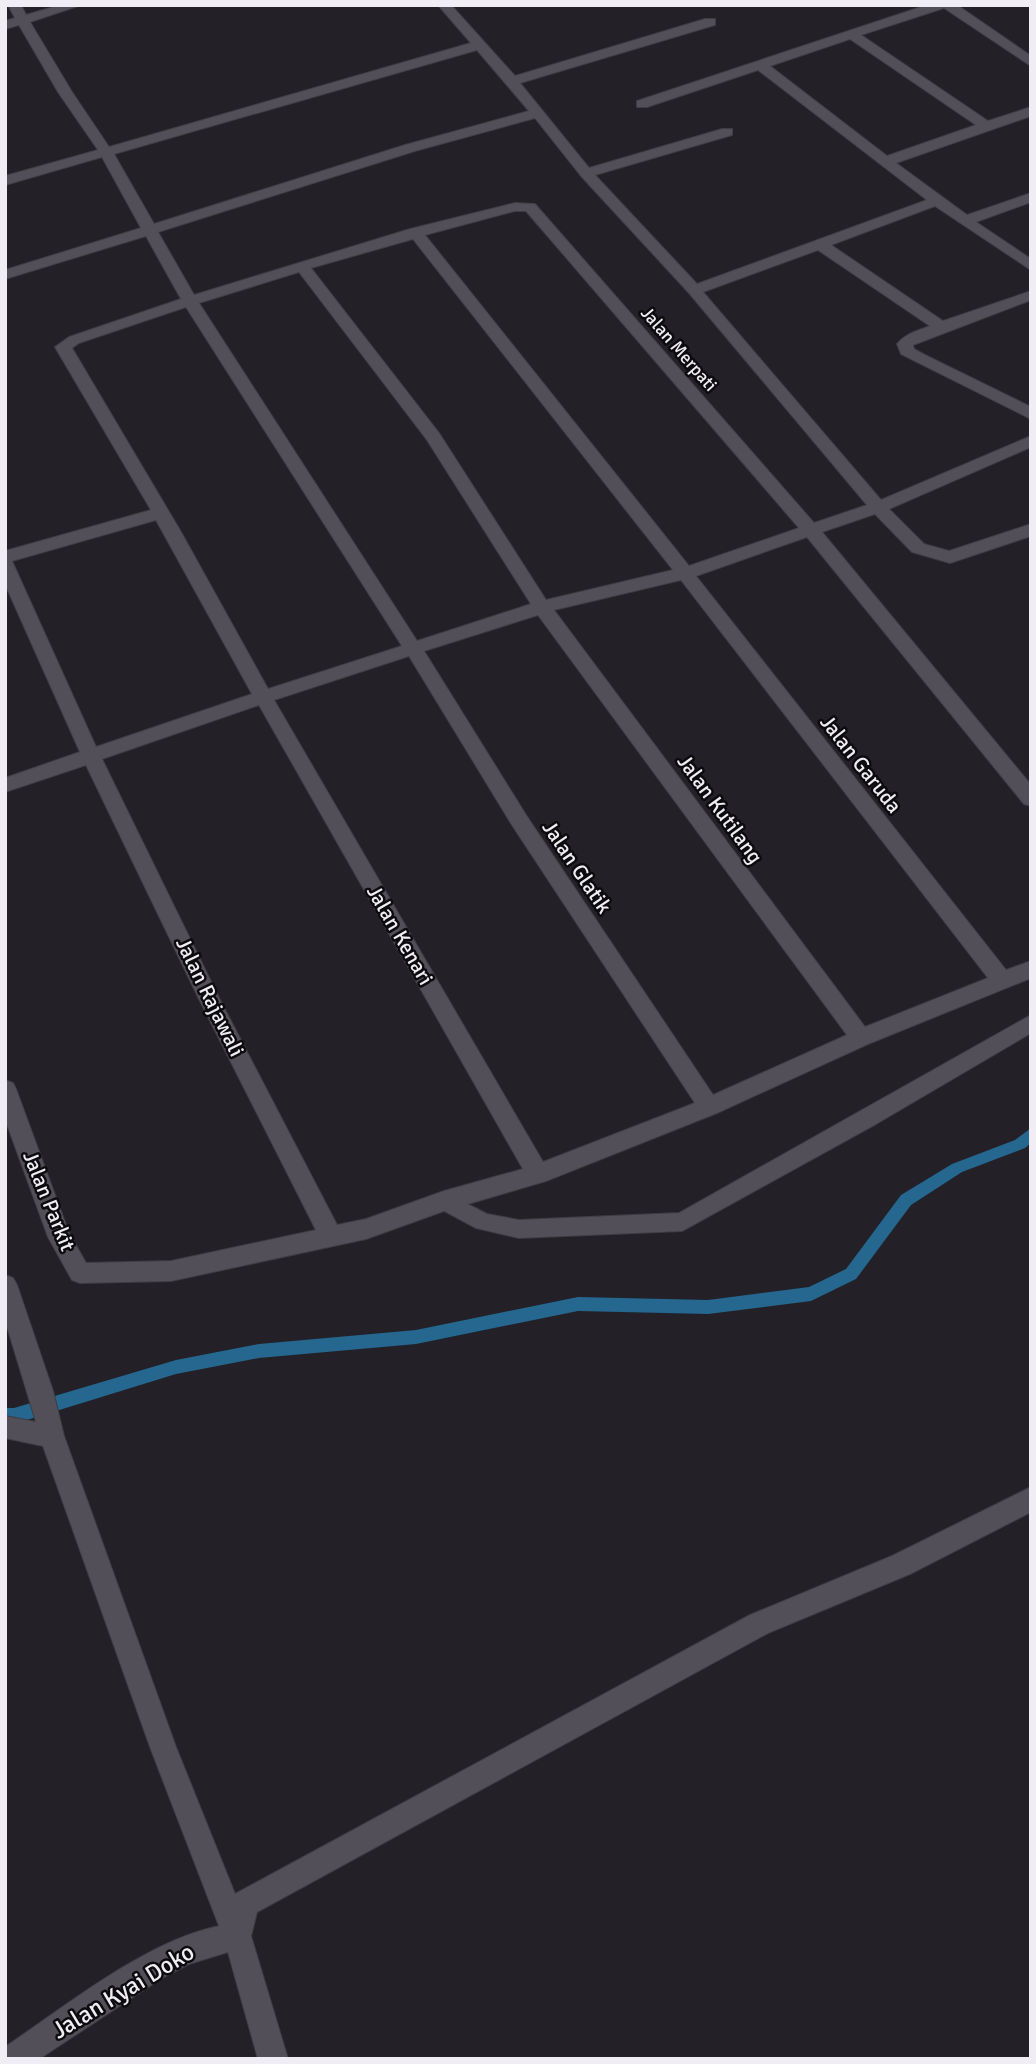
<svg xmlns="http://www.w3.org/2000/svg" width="1036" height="2064" font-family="Signika,sans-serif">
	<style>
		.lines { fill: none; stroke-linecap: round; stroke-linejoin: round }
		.stream { fill: #25678e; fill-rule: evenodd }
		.service-casing { stroke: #3f3c43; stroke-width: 2 }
		.minor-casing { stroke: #3f3c43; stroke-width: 2 }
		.service { fill: #534f58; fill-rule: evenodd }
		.minor { fill: #534f58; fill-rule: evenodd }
		.labels { text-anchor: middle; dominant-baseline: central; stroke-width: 5; stroke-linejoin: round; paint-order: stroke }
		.far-street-label { font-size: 18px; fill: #f0eef4; stroke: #0c0b0e }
		.street-label { font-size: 21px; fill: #f0eef4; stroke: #0c0b0e }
		.near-street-label { font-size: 24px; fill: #f0eef4; stroke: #0c0b0e }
	</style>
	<rect width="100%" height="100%" fill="#232028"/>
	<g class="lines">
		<!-- stream -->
		<path class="stream" d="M1031 1128V1143L1025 1148 962 1172 911 1205 856 1279 811 1301 708 1314 578 1311 416 1344 259 1358 176 1374 14 1424 5 1423V1408H14L176 1360 259 1344 416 1330 578 1297 708 1300 809 1287 846 1269 901 1195 952 1164 1015 1140Z"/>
		<defs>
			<path id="service" d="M1031 1015V1033L876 1124 682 1231 519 1238 476 1228 437 1207 434 1201 437 1195 444 1192 487 1214 519 1220 679 1213Z"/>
			<path id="minor" d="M8 5H21L26 15 60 5H81L30 22 72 92 109 147 471 43 438 5H451L515 76 705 19H715V25L520 83 589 168 722 129H732V135L595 175 697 284 927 200 758 70 647 107H637V101L927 5H957L1031 56V66L944 8 861 35 988 121 1031 107V116L896 163 967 215 1031 193V202L976 222 1031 259V270L935 206 831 245 943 321 1031 291V300L913 345 914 349 925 355 1031 407V419L901 354 897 344C906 333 917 331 930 326L818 250 703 292 881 500 1031 436V447L889 509 924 544 949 551 1031 524V536L950 563 912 552 875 514 822 532 1031 785V806L1024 804 807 537 696 576 1006 970 1031 961V978L868 1044 717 1113 546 1181 444 1211 366 1239 171 1281 80 1283 72 1280 48 1237 5 1119V1080L13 1083 16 1089 69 1233 86 1263 171 1261 316 1230 199 999 86 765 5 792V778L80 752 5 584V551L151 510 55 347 69 337 181 299 146 236 5 279V270L141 228 102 157 5 185V176L98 150 58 92 19 25 5 29V21L15 18ZM850 39 976 125 887 156 770 66ZM477 50 529 111 405 145 154 224 114 154ZM535 118 581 176 689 293 867 505 814 523 535 204 515 203 410 229 194 295 158 232 415 151ZM515 211H526L799 528 689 566 425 235ZM413 239 673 570 546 600 439 433 311 268ZM299 272 427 440 531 604 417 641 199 303ZM186 307 402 646 268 689 181 532 72 348 79 343ZM156 520 252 694 96 747 12 561ZM681 580 988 978 865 1027 554 610ZM538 615 847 1035 713 1095 526 815 424 651ZM409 656 512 825 695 1103 543 1162 274 700ZM259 705 523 1169 444 1191 366 1219 337 1225 219 998 102 759Z
				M5 1275 13 1278 17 1285 53 1391 64 1436 176 1747 235 1894 750 1615 892 1556 1031 1487V1512L910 1574 768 1633 257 1912 251 1936 288 2059H258L228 1952 189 1964 162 1978 39 2059H5V2047C66 2006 146 1941 219 1926L150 1747 43 1446 5 1438V1416L36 1422 5 1320Z"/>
		</defs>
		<!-- service casing -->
		<use href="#service" class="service-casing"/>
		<!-- minor casing -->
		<use href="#minor" class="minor-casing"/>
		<!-- service -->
		<use href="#service" class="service"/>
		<!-- minor -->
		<use href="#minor" class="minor"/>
	</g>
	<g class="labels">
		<!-- far-street labels -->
		<g class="far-street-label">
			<text transform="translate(679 349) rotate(49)">Jalan Merpati</text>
		</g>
		<!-- street labels -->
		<g class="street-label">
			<text transform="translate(861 764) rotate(52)">Jalan Garuda</text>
			<text transform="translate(720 809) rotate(54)">Jalan Kutilang</text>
			<text transform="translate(577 867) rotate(56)">Jalan Glatik</text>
			<text transform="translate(400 935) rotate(60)">Jalan Kenari</text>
			<text transform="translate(210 997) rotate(64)">Jalan Rajawali</text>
			<text transform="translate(49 1201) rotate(68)">Jalan Parkit</text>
		</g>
		<!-- near-street labels -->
		<g class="near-street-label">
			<text transform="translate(123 1991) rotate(-31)">Jalan Kyai Doko</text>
		</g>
	</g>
	<!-- border -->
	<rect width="1036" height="2064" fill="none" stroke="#f0eef4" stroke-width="14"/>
</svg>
